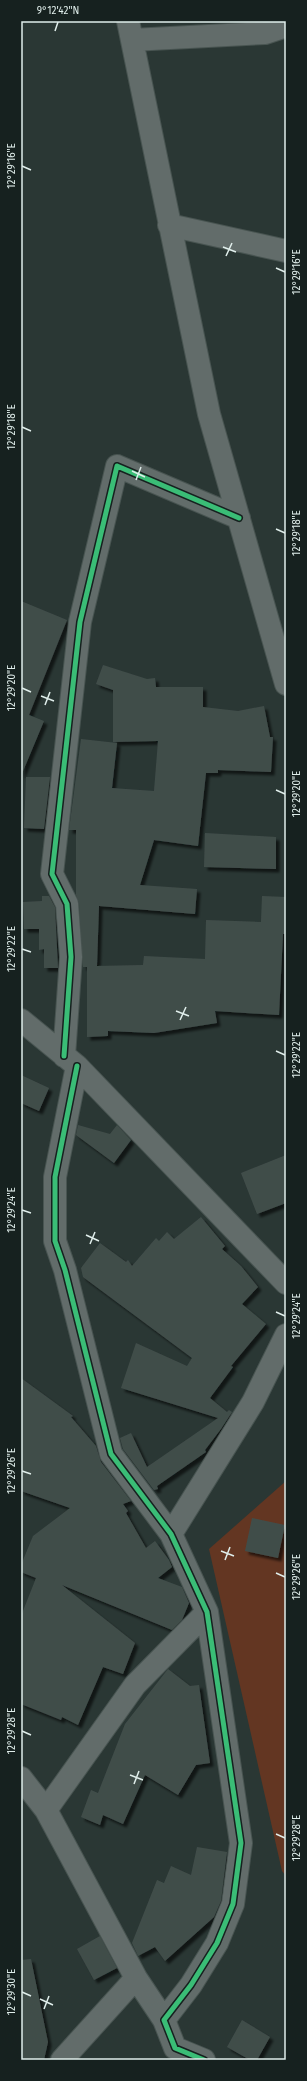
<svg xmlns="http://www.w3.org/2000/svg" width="307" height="2081" font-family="'Fira Sans',sans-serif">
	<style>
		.green { fill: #633622 }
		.building { fill: #414d4a; filter: url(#shadow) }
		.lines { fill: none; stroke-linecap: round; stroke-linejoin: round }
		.minor-casing { stroke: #485451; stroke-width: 24 }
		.minor { stroke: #626c6a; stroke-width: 22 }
		.cycleway-casing { stroke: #16211f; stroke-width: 8 }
		.cycleway { stroke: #3abd76; stroke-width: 5 }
		.ticks { fill: none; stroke: #e0eeeb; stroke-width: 1.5 }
		.neatline { fill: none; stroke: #e0eeeb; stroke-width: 1.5 }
		.ticks-label { font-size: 10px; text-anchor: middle; fill: #e0eeeb }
	</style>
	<defs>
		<filter id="shadow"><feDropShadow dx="3.5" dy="3.5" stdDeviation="1" flood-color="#0009"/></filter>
	</defs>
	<rect width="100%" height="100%" fill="#2a3734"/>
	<!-- green -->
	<path class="green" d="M286 1481V1876L282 1871 209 1549Z"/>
	<!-- building -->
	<path class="building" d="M21 601 67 620 29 715 44 721 21 776Z
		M103 665 147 679 155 678 156 687H203V707L238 711 264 706 270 737H273L271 772 218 770V773H206L198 846 154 840 140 885 197 889 195 914 99 906 97 966 143 965 144 956 205 959 206 920 261 922 262 896 286 897V934H283L279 1015 215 1011 217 1023 154 1033 108 1031V1036L87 1037V967H83L79 903 76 895V830H69L81 739 117 743 112 788 154 791 158 741 113 742V690L96 684Z
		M26 777H50L44 829 24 828Z
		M205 833 276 837V869L204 867Z
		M42 896H49L55 907 58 968H44V949L39 950V929H24L23 902 42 901Z
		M21 1075 49 1088 39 1111 21 1103Z
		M78 1125 110 1134 117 1125 131 1140 114 1163 76 1135Z
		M286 1155V1203L257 1214 241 1173Z
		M201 1217 225 1246 222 1249 241 1266 258 1287 242 1304 266 1324 231 1366 233 1367 210 1398 227 1412 229 1410 232 1412 221 1429 205 1450 206 1452 157 1486 158 1489 154 1490 123 1449 120 1438 131 1433 147 1467 218 1418 121 1388 136 1343 187 1366 192 1358 83 1277 81 1268 100 1243 126 1262 128 1260 132 1266 156 1238 159 1241 167 1232 174 1239Z
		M21 1378 73 1416 71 1417 96 1446 101 1462 131 1501 123 1504 128 1511 126 1513 146 1548 155 1541 169 1560 172 1567 158 1578 182 1587 189 1603 182 1620 172 1630 62 1585 135 1643 123 1674 103 1667 78 1725 62 1717 61 1720 21 1704V1616L36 1578 21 1572V1565L33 1536 70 1508 21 1491Z
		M252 1518 285 1525 278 1558 245 1551Z
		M168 1669 190 1686 199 1685 210 1763 196 1765 178 1795 145 1775 123 1824 103 1815 100 1825 81 1817 91 1790 98 1793 125 1724Z
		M197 1847 227 1852 221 1901 214 1917 165 1961 155 1947 138 1956 132 1943 157 1880 164 1883 171 1866 191 1875Z
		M100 1936 117 1968 94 1980 77 1949Z
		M31 1959 48 2042 44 2060H21V1960Z
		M242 2020 270 2037 257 2060H250L227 2047Z"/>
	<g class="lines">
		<defs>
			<path id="minor" d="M128 21 209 414 286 684
				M132 40 265 33 286 26
				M169 225 286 251
				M21 1020 77 1066 286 1283
				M64 1056 71 957 67 904 52 874 80 622 117 466 239 518
				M77 1066 55 1177V1241L65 1270 111 1454 171 1534 207 1612 241 1843 233 1904 217 1943 191 1985 164 2020 175 2048 204 2060
				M171 1534 253 1402 286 1335
				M21 1778 46 1810 136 1978 164 2020
				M46 1810 135 1685 207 1612
				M62 2060 136 1978"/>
		</defs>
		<!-- minor casing -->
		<use href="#minor" class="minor-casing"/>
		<!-- minor -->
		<use href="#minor" class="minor"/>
		<defs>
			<path id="cycleway" d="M64 1056 71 957 67 904 52 874 80 622 117 466 239 518
				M77 1066 55 1177V1241L65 1270 111 1454 171 1534 207 1612 241 1843 233 1904 217 1943 191 1985 164 2020 175 2048 204 2060"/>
		</defs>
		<!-- cycleway casing -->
		<use href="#cycleway" class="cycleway-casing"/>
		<!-- cycleway -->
		<use href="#cycleway" class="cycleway"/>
	</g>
	<!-- ticks -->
	<path class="ticks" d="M55 31 58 22M22 166 31 170M223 247 236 252M226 256 232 243M276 268 285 272M22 427 31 431M132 471 145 477M136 480 141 467M276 529 285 533M22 688 31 692M41 696 54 701M45 705 50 692M276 790 285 794M22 949 31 952M176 1011 189 1016M180 1020 186 1007M276 1051 285 1055M22 1210 31 1213M86 1235 99 1241M90 1244 95 1232M276 1312 285 1316M22 1471 31 1474M221 1551 234 1556M225 1560 230 1547M276 1573 285 1577M22 1731 31 1735M130 1775 143 1780M134 1784 139 1771M276 1834 285 1838M22 1992 31 1996M40 1999 53 2005M44 2009 49 1996"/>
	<!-- border -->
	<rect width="307" height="2081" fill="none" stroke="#16211f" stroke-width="44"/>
	<rect x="22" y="22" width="263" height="2037" class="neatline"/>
	<g class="ticks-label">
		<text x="58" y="14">9°12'42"N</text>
		<text transform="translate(11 166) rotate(-90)" y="4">12°29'16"E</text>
		<text transform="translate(296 272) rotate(-90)" y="4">12°29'16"E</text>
		<text transform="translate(11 427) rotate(-90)" y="4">12°29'18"E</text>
		<text transform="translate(296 533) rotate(-90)" y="4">12°29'18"E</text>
		<text transform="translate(11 688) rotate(-90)" y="4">12°29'20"E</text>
		<text transform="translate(296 794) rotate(-90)" y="4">12°29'20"E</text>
		<text transform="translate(11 949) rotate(-90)" y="4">12°29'22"E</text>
		<text transform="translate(296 1055) rotate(-90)" y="4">12°29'22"E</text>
		<text transform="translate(11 1210) rotate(-90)" y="4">12°29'24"E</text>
		<text transform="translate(296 1316) rotate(-90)" y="4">12°29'24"E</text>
		<text transform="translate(11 1471) rotate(-90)" y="4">12°29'26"E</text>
		<text transform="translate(296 1577) rotate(-90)" y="4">12°29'26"E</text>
		<text transform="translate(11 1731) rotate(-90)" y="4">12°29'28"E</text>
		<text transform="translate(296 1838) rotate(-90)" y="4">12°29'28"E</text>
		<text transform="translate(11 1992) rotate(-90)" y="4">12°29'30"E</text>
	</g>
</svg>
